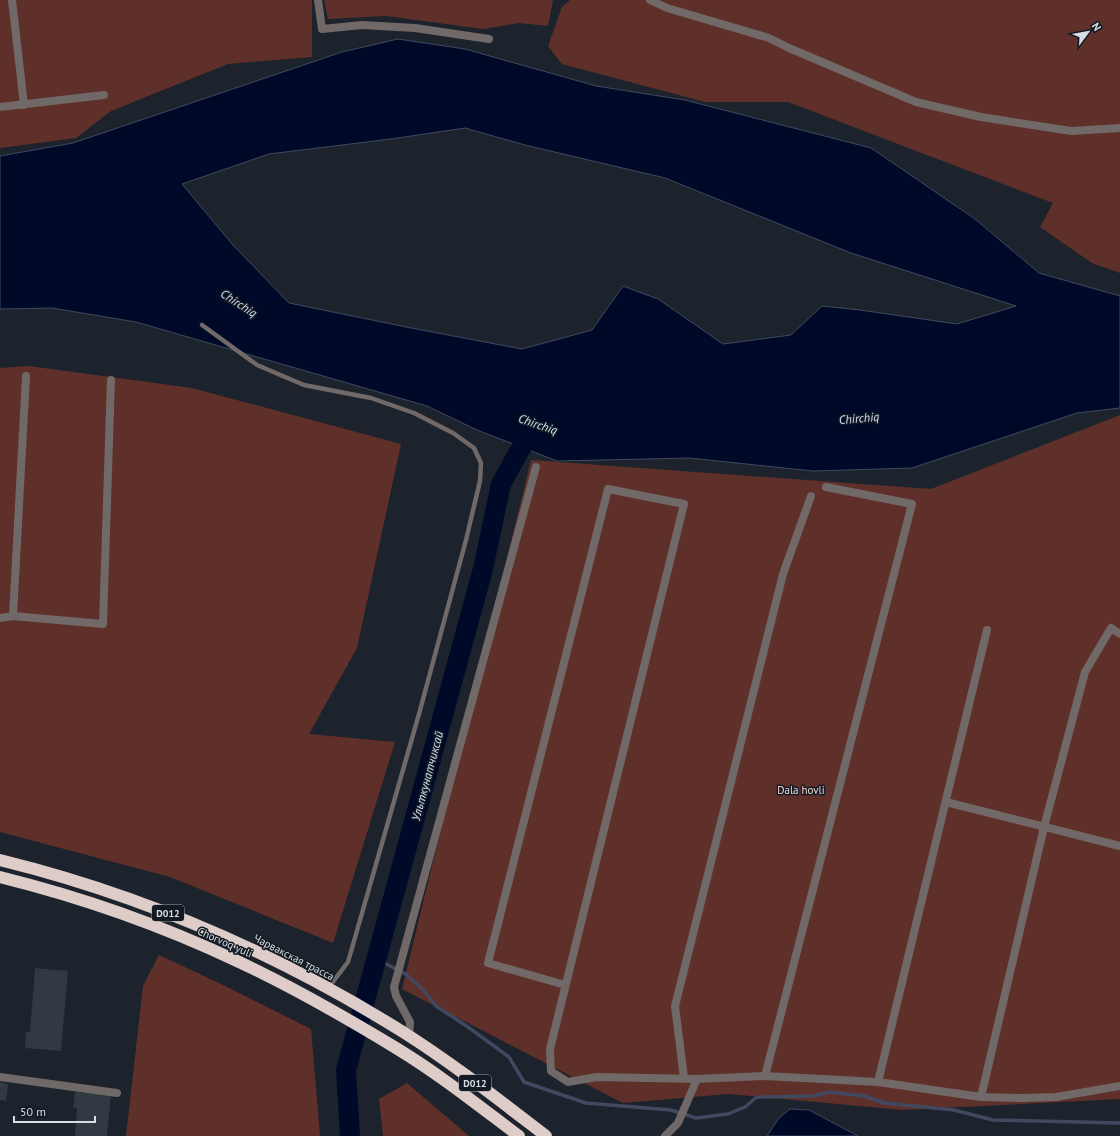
<svg xmlns="http://www.w3.org/2000/svg" width="1120" height="1136" font-family="'PT Sans',sans-serif">
	<style>
		.green { fill: #5f3029 }
		.water { fill: #000a28; stroke: #414960; fill-rule: evenodd }
		.lines { fill: none; stroke-linecap: round; stroke-linejoin: round }
		.stream { stroke: #414960; stroke-width: 3.5 }
		.river { stroke: #000a28; stroke-width: 20 }
		.building { fill: #313943 }
		.lane { stroke: #706967; stroke-width: 4.5 }
		.street { stroke: #706967; stroke-width: 8 }
		.highway { stroke: #deccc9; stroke-width: 12 }
		.labels { text-anchor: middle; dominant-baseline: central; stroke-width: 3; stroke-linejoin: round; paint-order: stroke }
		.shield { fill: #131a23; stroke: #9da2a9; stroke-width: 1 }
		.shield-label { font-size: 10px; font-weight: bold; fill: #d8dde3 }
		.park-label { font-size: 11px; fill: #f4dbd6; stroke: #131a23 }
		.street-label { font-size: 11px; fill: #d8dde3; stroke: #131a23 }
		.water-label { font-size: 12px; font-style: italic; fill: #d2e0f2; stroke: #131a23 }
	</style>
	<rect width="100%" height="100%" fill="#1c232c"/>
	<!-- green -->
	<path class="green" d="M0 0H312V57L228 64 111 111 76 138 0 148Z
		M324 0H553L548 26 519 23 483 29 386 16 328 19Z
		M570 0H1120V273L1092 263 1040 227 1053 203 788 102H705L562 64 548 46 562 7Z
		M29 366 192 388 401 444 357 648 309 734 395 742 333 943 170 877 0 832V368Z
		M1120 415V1099L903 1110 728 1094 623 1103 402 989 531 460 931 489Z
		M159 955 219 983 311 1029 320 1136H126L143 986Z
		M407 1083 469 1136H383L379 1099Z"/>
	<!-- water -->
	<path class="water" d="M398 39 465 49 596 86 685 100 871 148 975 219 1039 273 1120 296V408L1077 413 912 468 813 471 689 458 557 461 477 430 427 406 136 322 52 308 0 309V156L73 143 342 52ZM465 128 525 145 665 178 851 253 1016 306 957 324 860 310 822 306 791 335 723 344 658 299 623 286 592 330 522 349 411 328 289 303 232 244 182 184 269 154 391 139Z
		M790 1109 809 1110 858 1136H767L779 1118Z"/>
	<g class="lines">
		<!-- stream -->
		<path class="stream" d="M377 959 407 975 424 991 436 1006 468 1027 509 1057 524 1082 586 1103 671 1110 696 1118 728 1114 745 1107 757 1097 814 1096 829 1092 864 1096 884 1103 954 1110 993 1120 1120 1123"/>
		<!-- river -->
		<path class="river" d="M350 1136 346 1070 483 569 501 484 535 423"/>
	</g>
	<!-- building -->
	<path class="building" d="M35 968 68 971 61 1051 25 1048 26 1032H30Z
		M0 1082 8 1084 6 1101 0 1100Z
		M75 1092 111 1095 107 1136H75L77 1108H73Z"/>
	<g class="lines">
		<!-- lane -->
		<path class="lane" d="M202 325 257 365 304 385 371 398 414 413 453 433 474 448 481 463 480 481 466 540 419 714 348 962 329 987"/>
		<!-- street -->
		<path class="street" d="M12 0 24 105
			M318 0 322 29 362 25 415 28 489 39
			M650 0 667 8 769 38 789 48 916 102 981 117 1071 131 1120 128
			M0 107 104 95
			M13 616 26 376
			M0 618 13 616 103 624 111 380
			M946 802 1120 846
			M565 985 488 963 608 489 684 504 550 1049 551 1071 568 1082 597 1077 697 1079 765 1076 878 1082 981 1097 1021 1098 1056 1097 1120 1086
			M409 1037 410 1022 396 996 394 987 536 467
			M765 1076 912 504 826 487
			M0 1077 117 1093
			M684 1078 675 1006 783 574 811 496
			M878 1082 987 630
			M981 1097 1044 827 1085 672 1111 628 1120 634
			M665 1136 678 1123 697 1079"/>
		<!-- highway -->
		<path class="highway" d="M0 860C143 895 278 954 403 1032 452 1063 499 1100 546 1136
			M0 877C81 897 161 925 237 961 291 986 345 1017 396 1048 439 1074 479 1106 519 1136"/>
	</g>
	<g class="labels">
		<!-- shield labels -->
		<g class="shield">
			<rect x="152" y="905" width="32" height="16" rx="3"/>
			<rect x="459" y="1075" width="32" height="16" rx="3"/>
		</g>
		<g class="shield-label">
			<text x="168" y="913">D012</text>
			<text x="475" y="1083">D012</text>
		</g>
		<!-- park labels -->
		<g class="park-label">
			<text x="801" y="790">Dala hovli</text>
		</g>
		<!-- street labels -->
		<g class="street-label">
			<text transform="translate(225 942) rotate(24)">Chorvoq yuli</text>
			<text transform="translate(294 957) rotate(27)">Чарвакская трасса</text>
		</g>
		<!-- water labels -->
		<g class="water-label">
			<text transform="translate(239 303) rotate(33)">Chirchiq</text>
			<text transform="translate(859 418) rotate(-5)">Chirchiq</text>
			<text transform="translate(538 424) rotate(19)">Chirchiq</text>
			<text transform="translate(427 776) rotate(-75)">Ульткунатчиксай</text>
		</g>
	</g>
	<!-- north arrow -->
	<g transform="translate(1088 32) rotate(58)" stroke="#131a23" stroke-width="3" paint-order="stroke">
	<path d="M0-3L7 15L0 10L-7 15Z" fill="#d8dde3"/>
	<text y="-6" font-size="11" font-weight="bold" text-anchor="middle" fill="#d8dde3">N</text>
	</g>
	<!-- scale -->
	<path d="M14 1116v6h81v-6" fill="none" stroke="#d8dde3" stroke-width="2"/>
	<text x="20" y="1116" font-size="12" fill="#d8dde3" stroke="#131a23" stroke-width="3" paint-order="stroke">50 m</text>
</svg>
